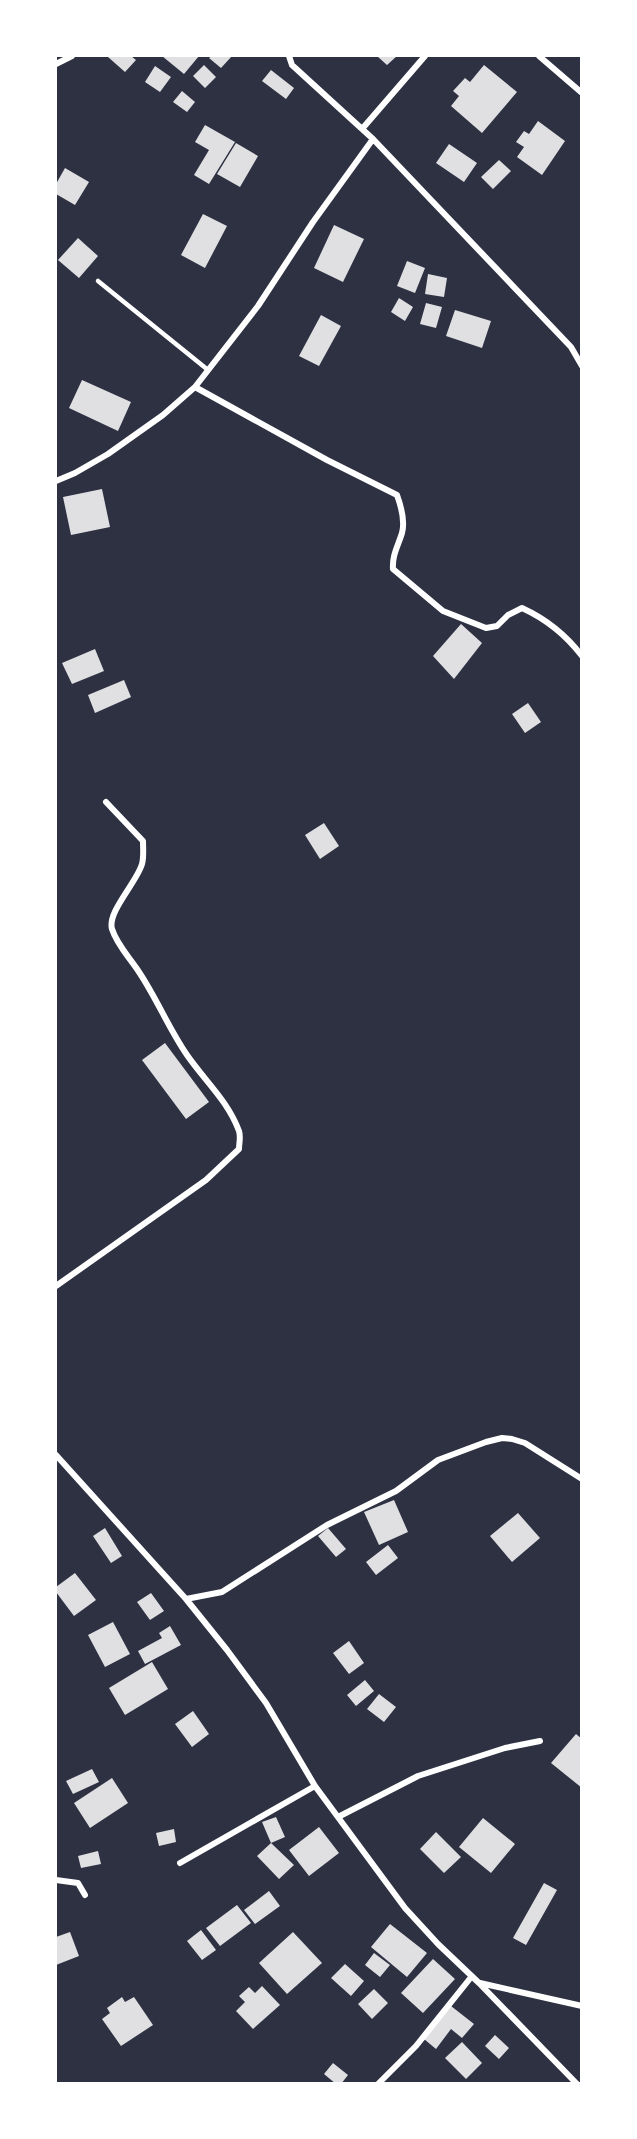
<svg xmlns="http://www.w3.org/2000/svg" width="637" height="2139" font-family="Jost,sans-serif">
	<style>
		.building { fill: #e0e0e3 }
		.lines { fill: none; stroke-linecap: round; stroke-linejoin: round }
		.service { stroke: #fff; stroke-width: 4.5 }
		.minor { stroke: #fff; stroke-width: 6 }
	</style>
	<rect width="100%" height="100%" fill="#2d3142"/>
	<!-- building -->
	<path class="building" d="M110 56H131L136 60 125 72 108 57Z
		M162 56H199L184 74Z
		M212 56H232L221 68 209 58Z
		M377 56H397L387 65Z
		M204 65 216 77 205 88 193 76Z
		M484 65 517 92 482 133 451 106 459 96 453 91 465 78 470 82Z
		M155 66 171 77 160 92 145 82Z
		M271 70 294 88 286 99 262 81Z
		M182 91 195 102 187 112 173 102Z
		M538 121 565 141 542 175 517 157 524 147 516 142 524 131 529 134Z
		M205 125 235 142 209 184 194 175 209 150 195 142Z
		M236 143 258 156 240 187 217 174Z
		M449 144 477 163 464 182 436 163Z
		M499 160 511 171 493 189 481 177Z
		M65 168 89 182 75 205 56 194V184Z
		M203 214 227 226 205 268 181 255Z
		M334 225 364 239 343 282 314 268Z
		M78 238 98 256 79 278 58 260Z
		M407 261 425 268 415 293 397 286Z
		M428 274 447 278 444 297 425 294Z
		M399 298 413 307 405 321 391 312Z
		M426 303 442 307 436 328 420 324Z
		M455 310 491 321 482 348 446 336Z
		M321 315 341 326 319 366 299 356Z
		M82 380 131 402 118 431 69 408Z
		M102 489 110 527 71 535 63 497Z
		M461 624 482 643 454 679 433 656Z
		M95 649 104 671 72 684 62 663Z
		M124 680 131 697 95 713 88 695Z
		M528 703 541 722 525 733 512 714Z
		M324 823 339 846 320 859 305 835Z
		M165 1043 209 1102 186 1119 142 1060Z
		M394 1500 408 1532 379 1545 364 1512Z
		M518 1513 540 1538 512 1562 490 1536Z
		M105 1528 122 1556 111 1563 93 1536Z
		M328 1528 346 1549 336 1557 318 1536Z
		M388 1545 398 1558 376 1575 366 1562Z
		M75 1573 96 1600 74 1616 56 1592V1587Z
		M151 1593 164 1611 150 1620 137 1602Z
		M113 1622 130 1654 105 1667 88 1635Z
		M170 1626 181 1645 145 1664 138 1651 162 1638 159 1633Z
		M349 1641 364 1663 349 1674 333 1653Z
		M152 1662 168 1689 125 1715 109 1688Z
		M365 1680 374 1691 356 1706 347 1695Z
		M379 1694 396 1707 384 1722 367 1709Z
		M193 1711 209 1734 192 1747 175 1724Z
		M576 1734 582 1739V1788L551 1763Z
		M92 1769 99 1782 73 1794 66 1781Z
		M112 1778 128 1803 90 1828 74 1803Z
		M276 1817 285 1837 271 1843 262 1822Z
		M483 1818 515 1844 491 1873 459 1847Z
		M319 1827 339 1853 309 1876 289 1850Z
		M174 1829 176 1842 159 1846 156 1833Z
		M436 1832 461 1857 444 1873 420 1849Z
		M271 1843 294 1865 279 1879 257 1856Z
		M98 1851 101 1864 81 1868 78 1856Z
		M544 1883 557 1890 526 1945 513 1938Z
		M269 1891 280 1906 255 1924 244 1910Z
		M237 1905 251 1923 220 1946 206 1928Z
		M390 1924 427 1953 407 1977 371 1947Z
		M201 1930 216 1950 202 1960 187 1941Z
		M70 1932 79 1956 56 1965V1937Z
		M293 1932 322 1963 287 1994 259 1963Z
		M374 1953 390 1965 380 1977 365 1965Z
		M433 1959 455 1979 423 2013 401 1993Z
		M345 1964 364 1981 351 1996 331 1978Z
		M262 1986 280 2005 253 2029 236 2011 245 2002 239 1996 249 1987 255 1993Z
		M374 1989 388 2003 372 2019 358 2004Z
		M122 1997 125 2002 134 1997 153 2025 121 2046 102 2019 110 2013 107 2008Z
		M451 2006 474 2024 462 2038 451 2029 436 2049 424 2039Z
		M495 2035 509 2048 499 2059 485 2046Z
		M462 2042 482 2063 466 2079 445 2058Z
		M333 2063 348 2075 341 2084H336L324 2074Z"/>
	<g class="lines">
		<!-- service -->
		<path class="service" d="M98 281 208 370"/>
		<!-- minor -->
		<path class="minor" d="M289 56 292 65 373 139 571 347 582 366
			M539 56 582 93
			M56 64 72 56
			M362 129 425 56
			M195 387 327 460 397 495C401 506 405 522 402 533 398 546 392 555 393 569L443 611 486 628 497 626 508 615 522 608C546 619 566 635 582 656
			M56 481 75 473 108 454 163 415 195 387 258 306 313 222 373 139
			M56 1286 206 1180 239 1149C239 1143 241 1137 239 1131 228 1101 205 1081 187 1055 169 1029 157 999 139 972 130 958 117 945 112 929 107 912 137 882 142 864 144 857 143 848 143 841L106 802
			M56 1455 186 1599 227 1650 266 1703 315 1786 405 1908 438 1944 479 1983 577 2084
			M186 1599 222 1592 327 1525 396 1491 438 1460 486 1442 502 1438 512 1439 525 1443 582 1479
			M338 1817 418 1776 505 1748 540 1741
			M180 1863 315 1786
			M56 1880 78 1883 85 1895
			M480 1983 582 2006
			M378 2084 416 2046 472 1976"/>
	</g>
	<!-- border -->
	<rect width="637" height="2139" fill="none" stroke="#ffffff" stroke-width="114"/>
</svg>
